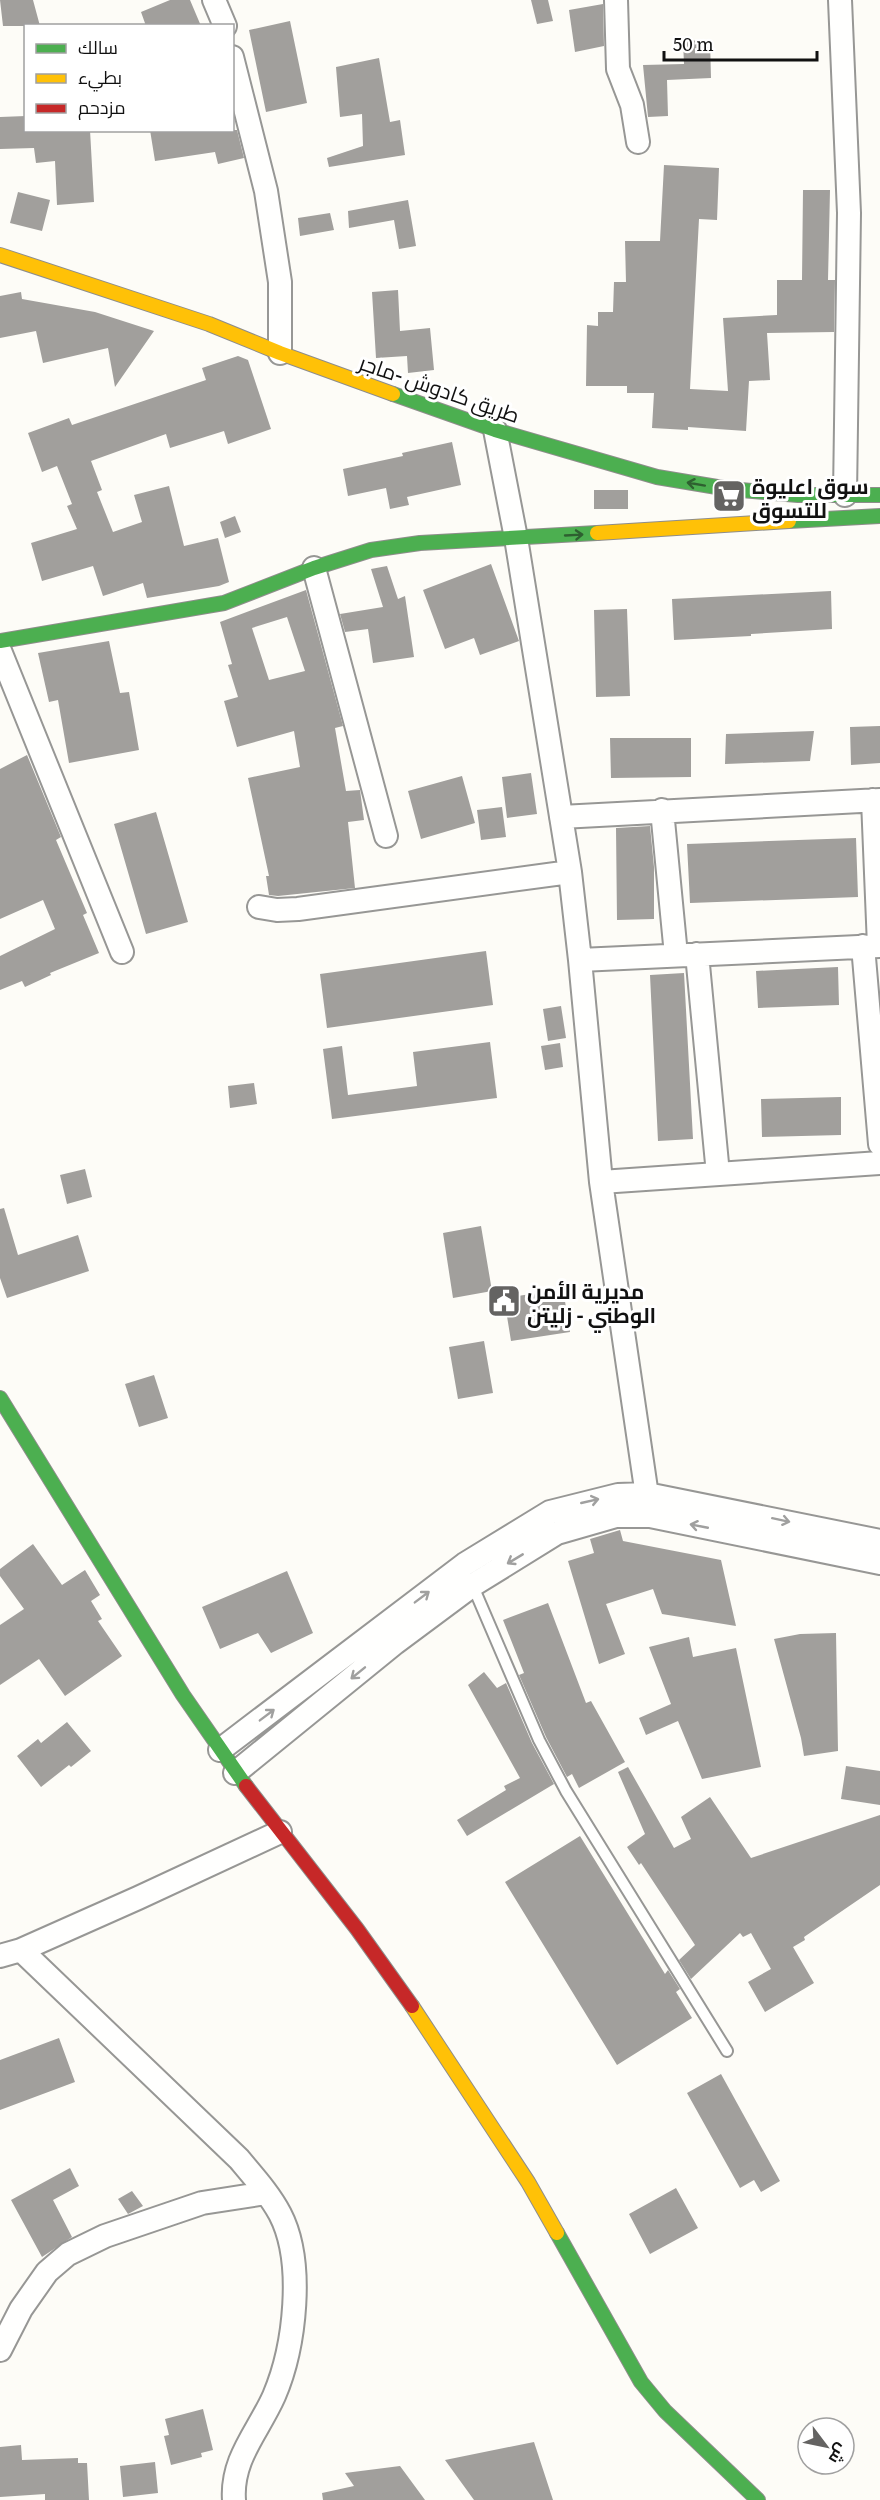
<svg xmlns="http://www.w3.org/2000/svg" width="880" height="2500" font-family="Literata,Cairo,serif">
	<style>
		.building { fill: #a19f9c; fill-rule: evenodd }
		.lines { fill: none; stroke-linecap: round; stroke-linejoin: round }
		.lane-casing { stroke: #979795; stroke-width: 14 }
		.street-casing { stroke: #979795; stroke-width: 26 }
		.fast-casing { stroke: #8e8d8b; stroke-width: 16 }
		.slow-casing { stroke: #8e8d8b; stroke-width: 16 }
		.jam-casing { stroke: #8e8d8b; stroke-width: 16 }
		.lane { stroke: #fffffe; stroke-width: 10 }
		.street { stroke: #fffffe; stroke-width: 22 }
		.fast { stroke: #4caf50; stroke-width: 14 }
		.slow { stroke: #ffc107; stroke-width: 14 }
		.jam { stroke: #c62828; stroke-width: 14 }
		.oneway { stroke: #2e6030 }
		.oneway2 { stroke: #a0a09f }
		.labels { text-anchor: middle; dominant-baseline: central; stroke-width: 6; stroke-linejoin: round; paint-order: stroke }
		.street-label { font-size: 21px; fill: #111; stroke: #fff }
		.poi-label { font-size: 21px; font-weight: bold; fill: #111; stroke: #fff; text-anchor: start }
	</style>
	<rect width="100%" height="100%" fill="#fdfcf7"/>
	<!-- building -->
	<path class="building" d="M0 0H33L40 26H3Z
		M170 0H190L201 26H146L141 12Z
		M531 0H548L553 21 537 24Z
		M603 4 604 46 575 52 569 10Z
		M290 21 307 103 266 112 249 30Z
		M710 40 711 78 667 80 668 116 648 117 643 65 684 64 683 41Z
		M379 58 390 122 400 120 405 155 329 167 327 158 363 146 362 114 340 117 336 67Z
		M26 116V130H90L94 202 57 205 55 161 36 163 34 148 0 149V117Z
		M150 130H237L244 158 218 164 215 152 155 161Z
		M664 165 719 168 717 220 699 219 690 389 728 391 723 318 777 315V280H802L803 190H830L828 280H835L834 332 767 333 770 380 749 381 746 431 688 427V430L652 428 654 393H627V386H586L587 325 598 326V312H613L614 282H626L625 241H660Z
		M18 192 50 200 42 231 10 223Z
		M408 200 416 246 399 249 394 220 349 228 348 211Z
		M330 213 334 230 300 236 298 218Z
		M398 290 400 331 430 328 434 370 408 373 407 356 376 358 372 292Z
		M21 292 22 299 95 312 154 331 115 387 108 348 43 363 36 331 0 338V296Z
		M238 356 248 360 271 429 228 444 224 431 170 448 166 434 91 461 102 490 97 492 113 532 142 522 134 495 169 486 184 546 218 538 229 582 219 586 147 598 143 583 103 596 93 566 42 581 31 543 77 529 67 506 72 504 57 466 42 472 28 433 69 418 72 425 206 380 202 368Z
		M452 442 461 485 407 497 409 505 390 509 386 488 348 496 343 469 403 456 402 453Z
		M594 490H628V509H594Z
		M235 516 241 532 225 538 220 522Z
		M491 564 519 641 480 655 474 638 445 649 423 590Z
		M387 566 398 599 405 596 414 657 373 663 368 629 345 632 340 614 383 607 371 569Z
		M306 590 343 726 335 728 346 791 360 790 364 820 348 822 355 888 278 896 269 895 266 876H269L248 778 300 767 294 731 237 747 224 701 238 697 228 665 232 664 220 622ZM287 617 305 671 269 680 252 628Z
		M831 591 832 629 751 634V636L674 640 672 599Z
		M627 609 630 696 596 697 594 610Z
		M109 641 120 693 129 692 139 750 69 763 58 700 49 702 38 653Z
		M880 726V763L851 765 850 727Z
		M814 731 810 761 725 764 726 734Z
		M610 738H691V777L611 778Z
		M27 755 61 837 56 840 87 913 83 915 99 953 50 973 51 975 25 987 22 981 0 990V956L55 929 43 900 0 919V769Z
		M531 773 537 814 507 818 502 777Z
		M462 776 475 823 421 839 408 791Z
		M502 807 506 837 481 840 477 810Z
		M156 812 188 922 146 934 114 824Z
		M650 826 654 867V919L617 920 616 828Z
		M856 838 858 897 690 903 687 844Z
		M486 951 493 1005 327 1028 320 974Z
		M838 967 839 1005 758 1008 756 971Z
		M684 973 693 1139 658 1141 650 975Z
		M561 1006 566 1038 548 1041 543 1009Z
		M490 1042 497 1098 332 1119 323 1049 342 1046 348 1095 417 1086 413 1052Z
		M560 1043 563 1067 545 1070 541 1046Z
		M254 1083 257 1104 230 1108 228 1086Z
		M841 1097V1135L762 1137 761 1099Z
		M85 1169 92 1197 67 1204 60 1175Z
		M4 1208 18 1255 78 1235 89 1271 7 1298 0 1278V1209Z
		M481 1226 492 1291 453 1298 443 1233Z
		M563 1289 570 1332 511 1341 504 1298Z
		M484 1341 493 1393 458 1399 449 1347Z
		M154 1375 168 1418 139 1427 125 1384Z
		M620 1530 623 1541 721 1560 736 1626 662 1614 653 1589 606 1604 625 1654 599 1664 568 1561 594 1553 590 1539Z
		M33 1544 62 1585 85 1570 100 1595 91 1601 102 1619 98 1621 122 1656 65 1696 39 1659 0 1685V1625L24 1609 0 1576V1569Z
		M287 1571 313 1633 271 1653 258 1633 220 1649 202 1607Z
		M548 1603 586 1703 591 1701 625 1762 579 1788 572 1774 567 1777 546 1737 519 1675 524 1673 503 1620Z
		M836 1633 838 1751 804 1756 801 1738 774 1639 800 1634Z
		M689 1637 693 1657 736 1648 761 1767 702 1779 678 1721 646 1735 639 1718 671 1704 649 1647Z
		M484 1672 497 1688 506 1683 532 1743 554 1784 467 1836 457 1820 506 1790 504 1786 520 1778 468 1685Z
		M67 1722 91 1751 71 1767 69 1765 41 1787 17 1756 38 1739 41 1743Z
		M846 1766 880 1771V1805L841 1799Z
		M628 1767 674 1848 691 1839 681 1817 710 1797 751 1858 880 1815V1885L804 1937 805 1940 793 1947 814 1983 765 2012 748 1982 771 1969 751 1933 743 1937 740 1933 691 1979 679 1960 695 1945 641 1863 639 1865 627 1847 645 1834 618 1772Z
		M580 1836 665 1974 668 1970 680 1989 676 1992 692 2018 617 2065 505 1882Z
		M59 2038 75 2082 0 2110V2060Z
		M721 2074 780 2181 761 2192 754 2180 740 2188 687 2093Z
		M70 2168 79 2186 53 2200 72 2237 42 2257 11 2200Z
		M676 2188 698 2228 650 2254 629 2214Z
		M132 2191 143 2206 128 2214 118 2199Z
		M203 2409 213 2450 201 2453 202 2457 171 2465 164 2436 169 2435 165 2419Z
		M534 2442 553 2500H474L445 2460Z
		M21 2445 22 2460 78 2458V2463H87L89 2500H45V2494L0 2497V2447Z
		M155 2462 158 2493 123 2497 120 2466Z
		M400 2466 425 2500H323L322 2493 354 2486 345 2473Z"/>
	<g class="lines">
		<defs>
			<path id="lane" d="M472 1584 539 1740 566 1791 727 2051"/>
			<path id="street" d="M214 0 225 26
				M616 0 618 69 632 105 638 142
				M840 0 849 213 845 495
				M232 57 266 191 280 282V353
				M495 430 516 538 570 872 580 960 601 1182 650 1516
				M314 568 386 836
				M0 651 122 952
				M873 800 879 946
				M662 810 676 955
				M561 817 880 800
				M259 907 277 910 298 909 570 872
				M863 946 880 1144
				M697 954 718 1174
				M580 960 880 946
				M601 1182 880 1163
				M220 1750 465 1564 550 1512 618 1495 647 1494 880 1541
				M235 1773 395 1643 473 1585 557 1533 616 1516H650L880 1563
				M21 1950 239 2159C253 2176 269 2193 280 2214 305 2262 295 2347 274 2396 258 2432 231 2459 234 2500
				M0 1956 21 1950 138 1898 280 1832
				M0 2350 21 2309 47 2272 68 2254 105 2236 202 2203 266 2193"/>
			<path id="fast" d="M393 394 495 430 657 477 729 489 798 495H880
				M789 521 880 516
				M0 641 224 603 314 568 371 550 420 543 597 533
				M0 1398 183 1695 246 1786
				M557 2233 641 2382 665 2411 758 2500"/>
			<path id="slow" d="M0 255 209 324 280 353 393 394
				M597 533 789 521
				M412 2006 528 2182 557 2233"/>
			<path id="jam" d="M246 1786 357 1929 412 2006"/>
		</defs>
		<!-- lane casing -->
		<use href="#lane" class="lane-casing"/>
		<!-- street casing -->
		<use href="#street" class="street-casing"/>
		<!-- fast casing -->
		<use href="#fast" class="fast-casing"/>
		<!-- slow casing -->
		<use href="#slow" class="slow-casing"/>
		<!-- jam casing -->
		<use href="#jam" class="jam-casing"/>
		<!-- lane -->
		<use href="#lane" class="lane"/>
		<!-- street -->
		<use href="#street" class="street"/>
		<!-- fast -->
		<use href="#fast" class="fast"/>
		<!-- slow -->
		<use href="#slow" class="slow"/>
		<!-- jam -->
		<use href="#jam" class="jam"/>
	</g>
	<!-- one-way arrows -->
	<defs><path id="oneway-shaft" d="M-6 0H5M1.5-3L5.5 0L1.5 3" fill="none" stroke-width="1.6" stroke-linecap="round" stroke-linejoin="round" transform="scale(1.5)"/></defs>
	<g class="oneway">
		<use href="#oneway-shaft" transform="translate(696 484) rotate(-170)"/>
		<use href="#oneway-shaft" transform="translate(574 535) rotate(-3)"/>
	</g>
	<g class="oneway2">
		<use href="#oneway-shaft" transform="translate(590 1501) rotate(-13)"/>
		<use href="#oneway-shaft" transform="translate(781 1520) rotate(12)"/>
		<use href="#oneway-shaft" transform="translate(699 1526) rotate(-169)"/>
		<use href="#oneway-shaft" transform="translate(515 1559) rotate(149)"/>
		<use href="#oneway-shaft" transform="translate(422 1597) rotate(-37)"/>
		<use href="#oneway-shaft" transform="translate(358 1673) rotate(141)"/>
		<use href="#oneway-shaft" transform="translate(267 1715) rotate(-37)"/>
	</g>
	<!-- icons -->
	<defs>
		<symbol id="supermarket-square" viewBox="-11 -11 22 22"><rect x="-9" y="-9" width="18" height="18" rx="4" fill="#646362" stroke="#fff"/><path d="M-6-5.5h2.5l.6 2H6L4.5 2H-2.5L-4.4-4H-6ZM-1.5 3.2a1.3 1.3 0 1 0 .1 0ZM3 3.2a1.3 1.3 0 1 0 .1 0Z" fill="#fff"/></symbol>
		<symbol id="civic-square" viewBox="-11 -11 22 22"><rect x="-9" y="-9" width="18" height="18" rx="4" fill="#646362" stroke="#fff"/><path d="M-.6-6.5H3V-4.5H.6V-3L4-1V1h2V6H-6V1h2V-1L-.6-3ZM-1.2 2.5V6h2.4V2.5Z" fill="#fff"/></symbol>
	</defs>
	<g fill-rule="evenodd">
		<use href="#supermarket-square" x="710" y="477" width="38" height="38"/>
		<use href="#civic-square" x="485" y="1282" width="38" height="38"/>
	</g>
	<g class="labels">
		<!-- street labels -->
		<g class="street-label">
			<text transform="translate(440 387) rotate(19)">طريق كادوش -ماجر</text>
		</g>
		<!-- poi labels -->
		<g class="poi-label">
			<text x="752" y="484">سوق اعليوة<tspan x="752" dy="24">للتسوق</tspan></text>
			<text x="527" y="1289">مديرية الأمن<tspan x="527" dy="24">الوطني - زليتن</tspan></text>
		</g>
	</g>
	<!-- legend -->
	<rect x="24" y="24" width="210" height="108" fill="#ffffff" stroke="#a0a0a0" stroke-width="1.5"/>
	<rect x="36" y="44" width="30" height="9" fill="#4caf50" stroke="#a0a0a0" stroke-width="1.5"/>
	<text x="78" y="54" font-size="18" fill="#111111">سالك</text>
	<rect x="36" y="74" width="30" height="9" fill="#ffc107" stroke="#a0a0a0" stroke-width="1.5"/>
	<text x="78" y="84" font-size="18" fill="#111111">بطيء</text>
	<rect x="36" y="104" width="30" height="9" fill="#c62828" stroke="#a0a0a0" stroke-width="1.5"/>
	<text x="78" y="114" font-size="18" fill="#111111">مزدحم</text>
	<!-- north arrow -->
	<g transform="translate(826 2446) rotate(122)"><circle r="28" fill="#ffffff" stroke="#a0a0a0" stroke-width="1.5"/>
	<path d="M0-4.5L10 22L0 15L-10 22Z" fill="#646362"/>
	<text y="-9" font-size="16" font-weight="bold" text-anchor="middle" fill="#111111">ش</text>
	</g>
	<!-- scale -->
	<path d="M664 51v9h153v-9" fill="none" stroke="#111111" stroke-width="3"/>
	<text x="673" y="51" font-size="18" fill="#111111" stroke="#ffffff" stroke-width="4.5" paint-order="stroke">50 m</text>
</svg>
